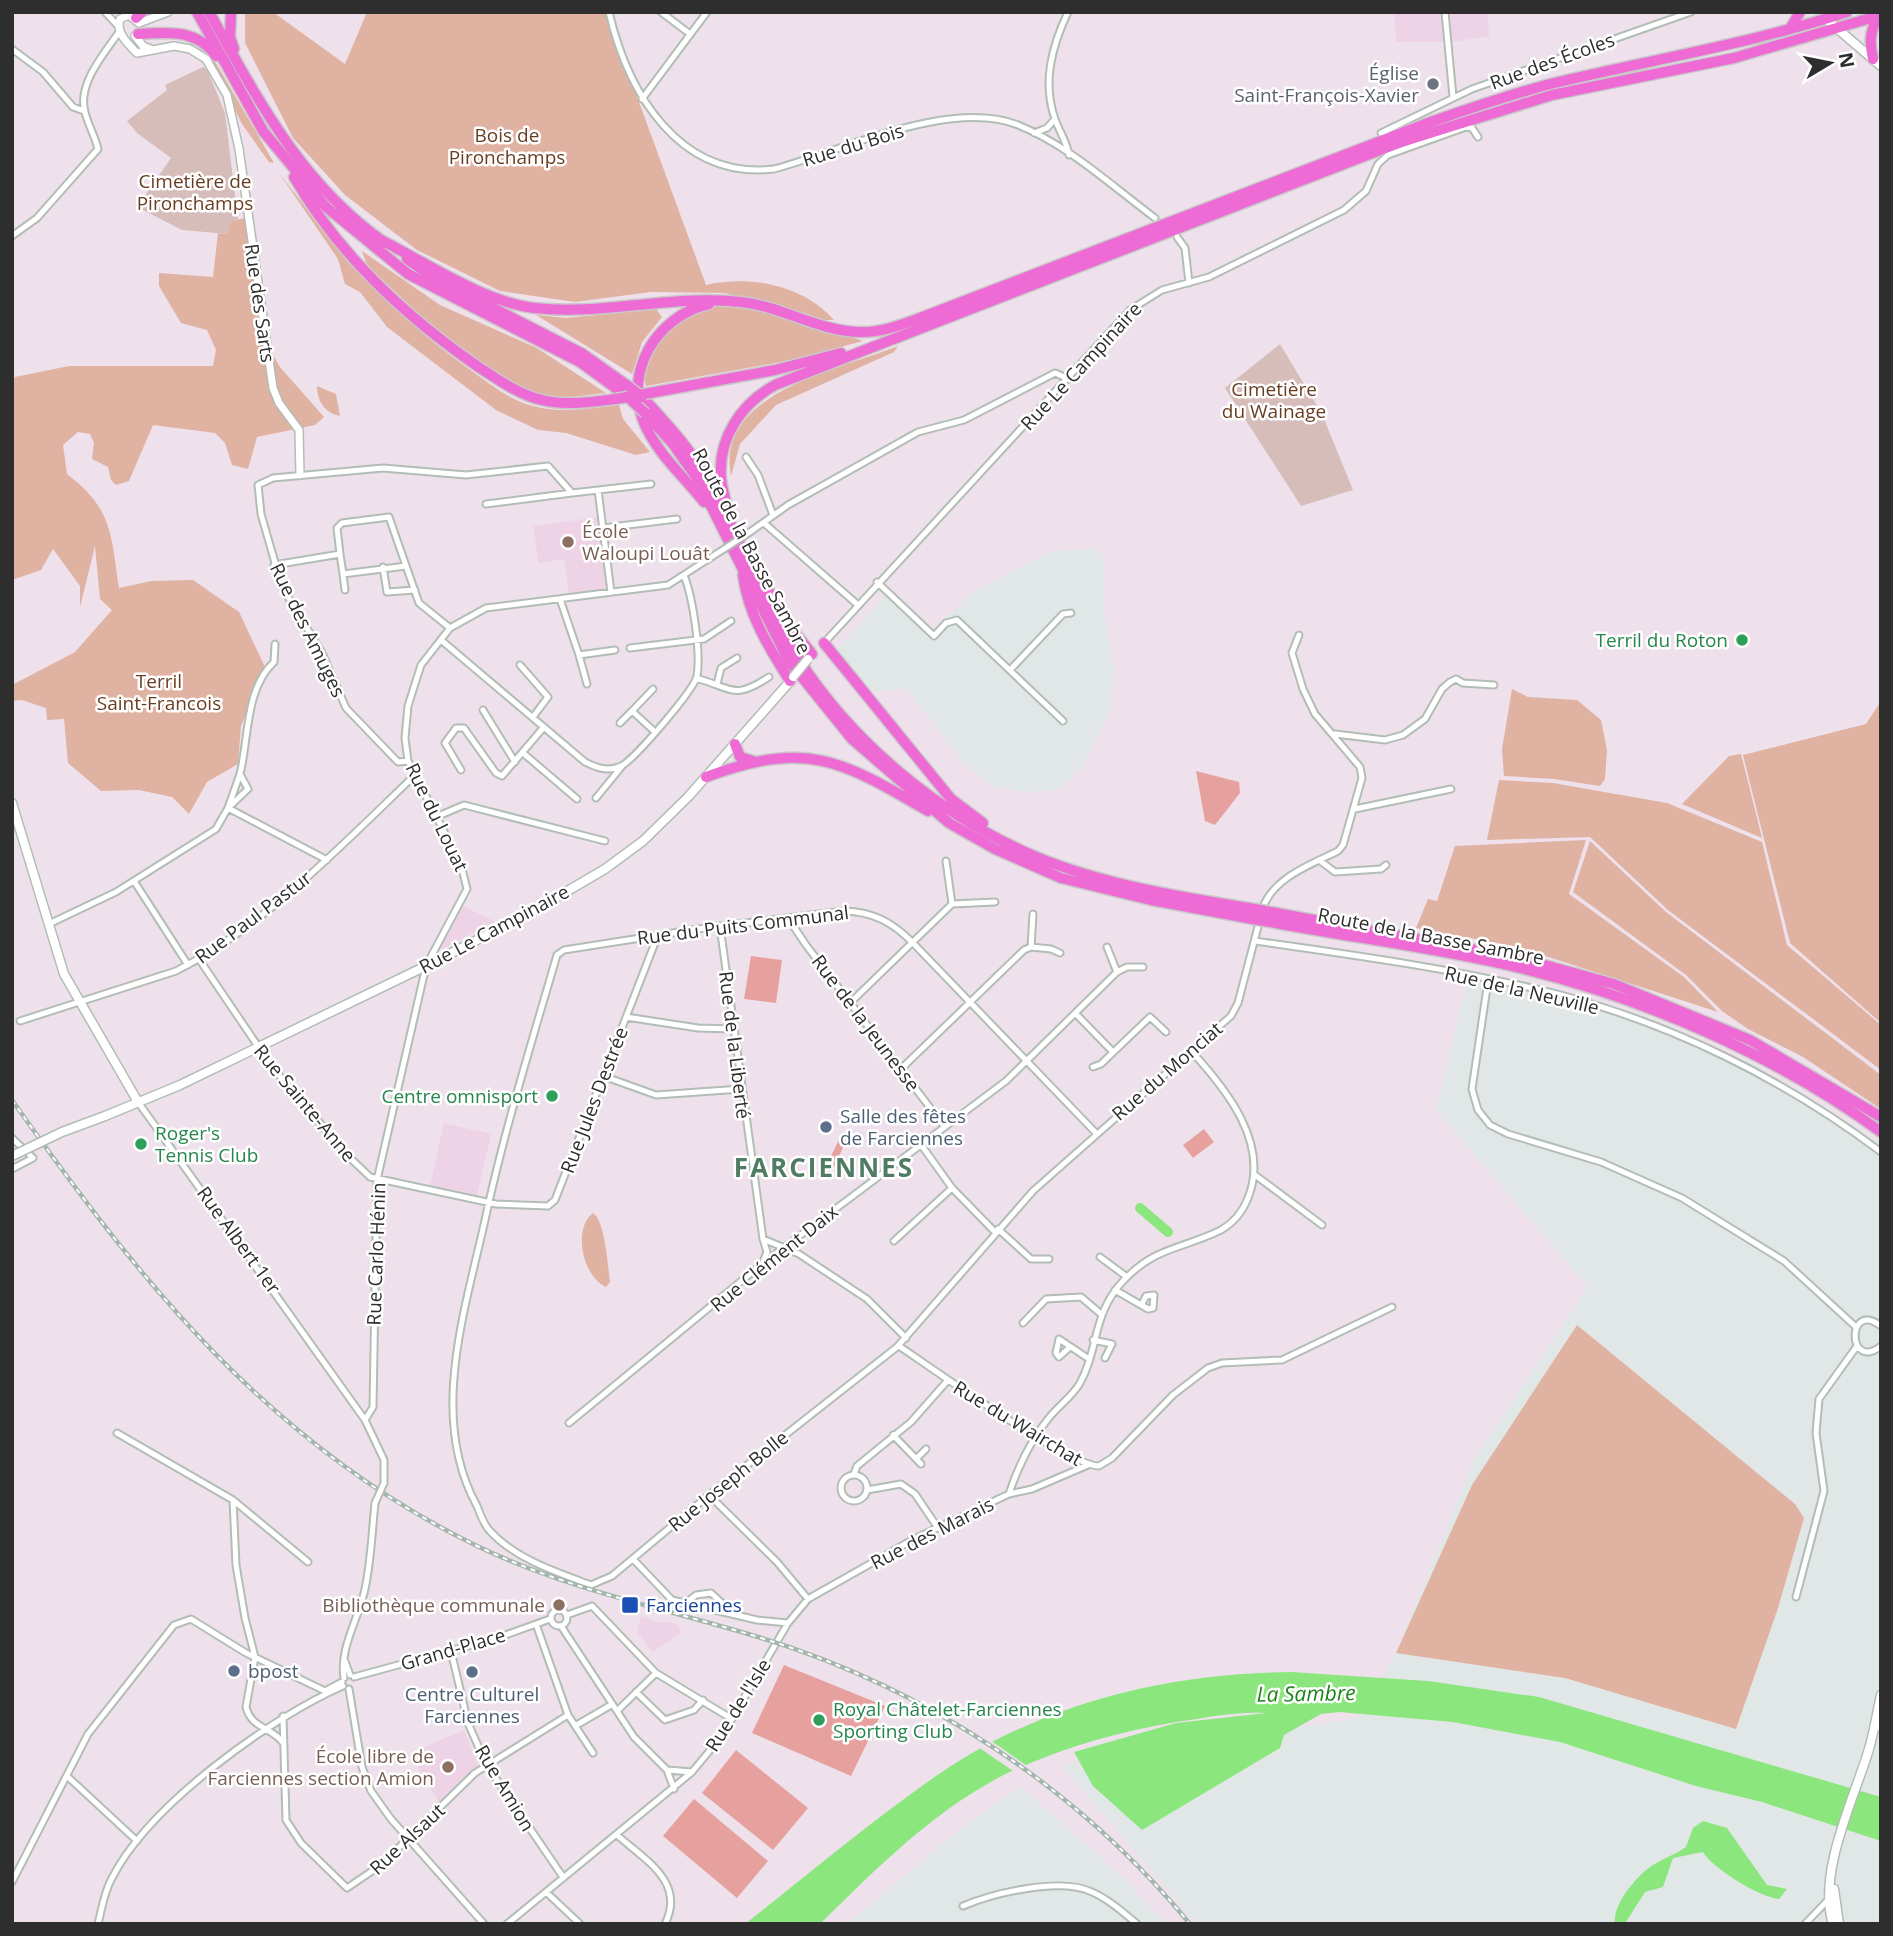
<svg xmlns="http://www.w3.org/2000/svg" width="1893" height="1936" font-family="'Open Sans',sans-serif">
	<style>
		.industrial { fill: #e1e7e6 }
		.education { fill: #eed3e6 }
		.green { fill: #e0b2a2 }
		.cemetery { fill: #d6bdba }
		.pitch { fill: #e6a19f }
		.water { fill: #8be77d }
		.pier { fill: #eee1ec }
		.lines { fill: none; stroke-linecap: round; stroke-linejoin: round }
		.river { stroke: #8be77d; stroke-width: 10 }
		.minor-casing { stroke: #b2bdb6; stroke-width: 9 }
		.tertiary-casing { stroke: #b2bdb6; stroke-width: 10 }
		.secondary-casing { stroke: #b2bdb6; stroke-width: 11 }
		.trunk-casing { stroke: #c9c9c9; stroke-width: 13 }
		.minor { stroke: #fff; stroke-width: 5 }
		.tertiary { stroke: #fff; stroke-width: 7 }
		.secondary { stroke: #fff; stroke-width: 8 }
		.trunk { stroke: #ee6ad4; stroke-width: 10 }
		.rail-casing { stroke: #a4b6ac; stroke-width: 4.5 }
		.rail { stroke: #fff; stroke-width: 2; stroke-dasharray: 5; stroke-linecap: butt }
		.minor-bridge-casing { stroke: #b2bdb6; stroke-width: 9; stroke-linecap: butt }
		.secondary-bridge-casing { stroke: #b2bdb6; stroke-width: 11; stroke-linecap: butt }
		.trunk-bridge-casing { stroke: #c9c9c9; stroke-width: 13; stroke-linecap: butt }
		.minor-bridge { stroke: #fff; stroke-width: 5 }
		.secondary-bridge { stroke: #fff; stroke-width: 8 }
		.trunk-bridge { stroke: #ee6ad4; stroke-width: 10 }
		.worship-dot { fill: #6b7280; stroke: #fff; stroke-width: 2.5 }
		.education-dot { fill: #8d6e63; stroke: #fff; stroke-width: 2.5 }
		.leisure-dot { fill: #2e9e5b; stroke: #fff; stroke-width: 2.5 }
		.service-dot { fill: #5c6f8a; stroke: #fff; stroke-width: 2.5 }
		.transit-dot { fill: #1a4fb4; stroke: #fff; stroke-width: 2.5 }
		.labels { text-anchor: middle; dominant-baseline: central; stroke-width: 5; stroke-linejoin: round; paint-order: stroke }
		.street-label { font-size: 19px; fill: #2e2e2e; stroke: #fff }
		.worship-label { font-size: 19px; fill: #5b616d; stroke: #fff; text-anchor: end }
		.park-label { font-size: 19px; fill: #683d21; stroke: #fff }
		.education-label { font-size: 19px; fill: #785e54; stroke: #fff; text-anchor: end }
		.leisure-label { font-size: 19px; fill: #27864d; stroke: #fff; text-anchor: end }
		.service-label { font-size: 19px; fill: #4e5e75; stroke: #fff; text-anchor: start }
		.transit-label { font-size: 19px; fill: #164399; stroke: #fff; text-anchor: start }
		.water-label { font-size: 21px; font-style: italic; fill: #1c8416; stroke: #fff }
		.district-label { font-size: 26px; font-weight: bold; letter-spacing: 2px; fill: #507c63; stroke: #fff }
	</style>
	<rect width="100%" height="100%" fill="#eee1ec"/>
	<!-- industrial -->
	<path class="industrial" d="M1097 548 1105 559V619L1114 667 1112 707 1084 764 1059 790 1024 792 993 786 964 764 907 689 874 692 837 650 890 589 932 629 978 589 1049 552Z
		M1470 969 1632 1012 1755 1065 1881 1143V1924H1197L1061 1765 1358 1718 1396 1653 1475 1457 1588 1287 1436 1110Z
		M1021 1787 1124 1878 1165 1924H847L967 1823Z"/>
	<!-- education -->
	<path class="education" d="M1394 12H1488L1489 36 1452 42H1396Z
		M597 517 606 586 600 590 569 593 564 559 538 563 534 526Z
		M463 906 496 922 442 949 440 947Z
		M444 1123 491 1134 477 1195 430 1185Z
		M641 1616 657 1622 676 1623 682 1632 653 1652 637 1633Z
		M464 1730 479 1766 440 1803 422 1777 413 1752Z"/>
	<!-- green -->
	<path class="green" d="M245 12H273L345 64 367 12H606L706 285C751 275 803 285 834 320H824L725 293 651 292 575 302 500 291 417 250 345 195 293 138 245 43Z
		M208 56 213 58 274 163 269 162 242 124Z
		M279 173C338 250 389 312 469 369 489 383 509 400 533 406 561 414 591 408 619 405L623 419 650 452 636 455 566 433 538 430 496 410 387 327 360 292 345 284 338 259Z
		M245 218 263 338 280 367 324 417 315 425 257 437 248 469 232 465 225 443 215 433 153 425 129 481 116 485 111 480 108 467 92 459 94 443 90 434 78 432 63 445 67 474C113 509 111 535 119 588L151 581 193 580 239 612 265 667 241 726 238 764 207 782 189 814 172 797 139 790 101 791 68 763 64 719 47 720 46 708 22 700 12 701V685L75 652 112 610 100 599 95 546 80 607V586L53 549 41 570 12 580V384L15 377 69 366H213L216 350 207 330 181 323 159 286V273L213 277 218 233 227 234 229 222Z
		M362 251 440 305 537 348 606 393C587 395 566 399 547 396 494 388 406 303 367 265Z
		M714 304 772 310 863 341 792 360 646 386C636 343 681 320 714 304Z
		M656 309 662 317 642 342 632 374 536 315 566 318Z
		M898 346 894 352 776 405 740 444 731 476C715 392 839 370 898 346Z
		M317 386 336 394 340 416C325 413 317 401 317 386Z
		M1512 689 1528 697 1577 700 1601 720 1607 750 1605 779 1600 786 1554 779 1504 776 1502 749Z
		M1881 701V1023L1790 943 1743 755 1866 724Z
		M1741 754 1762 838 1682 804 1729 756Z
		M1499 780 1553 783 1667 803 1762 842 1787 945 1881 1025V1070L1668 910 1590 837 1487 840Z
		M1586 840 1569 894 1684 977 1718 1012 1518 947 1416 928 1428 899 1437 901 1455 846Z
		M1590 841 1666 912 1881 1075V1109L1803 1057 1748 1029 1722 1011 1686 975 1573 892Z
		M593 1213C605 1220 608 1267 610 1282L606 1287C583 1277 572 1229 593 1213Z
		M1577 1325 1795 1504 1804 1518 1778 1608 1736 1729 1565 1678 1396 1653 1472 1485Z"/>
	<!-- cemetery -->
	<path class="cemetery" d="M203 67 207 69 225 113 238 220 229 222 228 234 182 230 137 207 171 158 137 133 127 121 167 90 165 85Z
		M1280 344 1322 414 1353 490 1301 506 1225 388Z"/>
	<!-- pitch -->
	<path class="pitch" d="M1196 771 1239 782 1240 793 1215 825 1205 821Z
		M751 956 782 960 776 1003 744 999Z
		M1204 1129 1214 1142 1193 1158 1183 1145Z
		M841 1136 847 1139 828 1180 817 1174 829 1160Z
		M784 1665 885 1706 851 1776 752 1733Z
		M736 1750 808 1808 773 1850 702 1793Z
		M694 1799 768 1861 737 1898 663 1836Z"/>
	<!-- water -->
	<path class="water" d="M1291 1672 1428 1681 1539 1697 1881 1797V1841L1762 1802 1696 1786 1560 1742 1453 1722 1339 1712 1321 1714 1284 1735 1280 1748 1142 1830 1093 1786 1074 1752 1176 1723 1266 1713C1236 1711 1205 1718 1176 1722 1121 1731 1062 1748 1012 1771 938 1806 877 1868 820 1924H745C809 1874 872 1820 939 1774 1043 1703 1167 1673 1291 1672Z
		M1703 1821 1727 1828 1767 1885 1787 1889 1779 1899C1761 1898 1712 1868 1703 1852L1673 1858 1663 1887 1645 1892 1626 1922 1615 1924C1612 1905 1636 1877 1650 1867 1661 1859 1675 1855 1686 1847L1693 1828Z"/>
	<!-- pier -->
	<path class="pier" d="M990 1740 1030 1768 1016 1773 978 1747Z"/>
	<g class="lines">
		<!-- river -->
		<path class="river" d="M1140 1208 1168 1232"/>
		<defs>
			<path id="minor" d="M105 12 118 26
				M609 12C628 93 679 180 774 169 842 151 950 98 1018 125 1068 145 1112 186 1155 218
				M661 12 690 34
				M1068 12C1052 46 1042 82 1055 119 1059 131 1067 142 1069 155
				M1445 12 1453 97
				M12 49 43 72 73 107 84 111
				M642 99 707 12
				M1034 133 1047 128 1055 119
				M1381 133 1472 89 1691 12
				M12 236 37 218 98 149C95 136 88 125 85 112 77 84 104 54 119 32
				M1177 237 1185 248 1189 283
				M746 457 758 475 773 515
				M598 490 611 592
				M486 504 572 493
				M764 523 858 605
				M603 528 677 519
				M750 532 788 505 918 432 964 420 1055 373 1069 379
				M340 554 343 574 406 566
				M274 565 340 554 337 528 342 523 389 517 419 603 450 628
				M383 567 387 592 415 590
				M343 574 345 590
				M877 582 934 636 946 623 957 620 1063 721
				M560 599 579 655 615 650
				M441 640 585 762C597 768 608 772 621 766 634 760 694 690 697 676 701 652 693 598 684 575
				M824 643 1130 310 1162 290 1209 277 1344 210 1366 191 1378 164 1388 155 1466 127 1472 128 1478 137
				M630 648 704 639 731 621
				M579 655 587 684
				M520 665 548 697 533 717
				M1010 670 1063 614 1071 613
				M696 678C734 689 734 700 769 677
				M717 684 721 668 737 658
				M653 689 632 711 655 732
				M483 710 515 762
				M620 723 632 711
				M1335 734 1385 740 1403 735 1425 719 1442 689 1450 682 1456 679 1463 683 1494 685
				M523 753 577 799
				M408 761 398 762 346 708 322 653 282 587 261 514 258 485 273 478 383 468 466 475 548 466 572 493 651 484
				M461 770 445 743 456 728H464L496 773 502 776 544 727
				M240 774C249 738 245 689 274 662L275 644
				M240 774 248 789 228 808Z
				M596 798 623 765
				M1355 809 1451 789
				M436 817 464 805 605 841
				M1319 860 1335 872 1381 869 1386 865
				M946 861 952 904 995 902
				M134 881 188 965
				M1262 910C1272 878 1310 865 1338 851L1343 845 1362 778 1360 767 1315 714 1303 689 1292 653 1299 635
				M1033 914 1031 947 1051 949 1060 953
				M793 918 794 927 806 945 944 1126
				M51 923 116 892 216 829 228 808 327 860
				M720 926 763 1239 799 1254 867 1299 906 1338
				M1255 941C1354 955 1455 969 1553 993 1671 1023 1784 1079 1881 1152
				M1107 947 1117 972 1127 967H1143
				M199 959 272 1067 347 1155 370 1177 496 1204 548 1206 555 1200 658 935
				M1488 981 1472 1089 1478 1110 1490 1125 1508 1134 1601 1162 1682 1198 1784 1261 1856 1327
				M851 1002 952 904
				M1076 1014 1113 1052
				M626 1017 698 1028 733 1029
				M20 1021 176 971C265 926 343 844 415 775
				M1093 1067 1101 1064 1150 1017 1166 1032
				M902 1068 1024 950 1031 947
				M603 1076 656 1095 741 1089
				M138 1102 365 1420 384 1460V1483
				M1095 1132 913 943C892 922 874 912 844 911L698 929 564 950 557 955C532 1041 506 1125 487 1211 467 1305 427 1416 477 1506 480 1514 484 1524 489 1530 515 1559 556 1572 591 1585L612 1576 709 1495 897 1347 1033 1191 1231 1016 1238 1003 1260 919
				M12 1138 33 1158 12 1169
				M922 1146 952 1188 995 1232
				M1255 1175 1322 1225
				M998 1229 1031 1259H1049
				M763 1239 767 1252 763 1262
				M894 1241 952 1188
				M1100 1257 1127 1277
				M1115 1290 1148 1309 1153 1308 1154 1295 1146 1296 1142 1304
				M1023 1323 1046 1299 1081 1297 1101 1314
				M1881 1326C1846 1299 1847 1373 1881 1346
				M1093 1340 1112 1344 1105 1358
				M899 1346C930 1367 1069 1466 1099 1466L1112 1458 1173 1395 1208 1368 1222 1363 1282 1360 1392 1307
				M1070 1347 1059 1357 1056 1353 1059 1339 1089 1359
				M365 1420 373 1407 377 1180 426 966 467 889 461 865 408 761 405 738 408 706 421 665 450 628 486 608 668 585 724 549
				M569 1423 762 1264 1006 1081 1117 972
				M117 1433 233 1500 308 1562
				M893 1435 921 1464
				M916 1459 926 1449
				M854 1474 857 1466 911 1422 948 1380
				M841 1488a13 13 0 1 1 26 0a13 13 0 1 1-26 0Z
				M867 1490 901 1484 915 1494 938 1528
				M1009 1494C1017 1469 1031 1440 1048 1419 1058 1406 1072 1397 1080 1383 1099 1349 1092 1314 1123 1281 1156 1246 1183 1249 1221 1230 1233 1223 1243 1211 1248 1198 1270 1144 1227 1090 1192 1052
				M709 1495 777 1562 808 1599
				M233 1500 236 1565 245 1618 255 1657 246 1707C251 1729 273 1727 284 1744
				M633 1559 672 1600 757 1620 788 1623
				M1796 1597 1824 1491 1816 1433 1819 1399 1857 1346
				M686 1603 696 1595 711 1593 735 1615
				M551 1618a8 8 0 1 1 16 0a8 8 0 1 1-16 0Z
				M567 1615 592 1606 656 1673 732 1719
				M536 1624 568 1715 593 1753
				M561 1626 634 1737 667 1770
				M451 1651 468 1723 486 1764 563 1877
				M344 1659 350 1675
				M354 1677 497 1638 550 1619
				M344 1678C339 1648 359 1618 365 1589 371 1561 372 1532 375 1503
				M349 1689 362 1767 371 1791 391 1819 484 1924
				M325 1691 342 1682
				M636 1692 665 1720 694 1710 703 1700
				M617 1711 656 1673
				M283 1716 286 1820 301 1843 347 1888 381 1865 475 1773 568 1715
				M575 1726 611 1705
				M1879 1728 1881 1725
				M667 1770 692 1772
				M667 1770 674 1789
				M68 1777 137 1841
				M617 1835C645 1860 686 1882 665 1924
				M12 1882 88 1734 174 1625 191 1619 246 1653 325 1691
				M546 1892 580 1924
				M963 1906C994 1893 1060 1877 1092 1892 1108 1899 1123 1912 1137 1924
				M98 1924C102 1908 104 1892 112 1878 149 1805 270 1718 343 1686
				M507 1924 692 1772 721 1737 788 1623 808 1599 914 1539 1009 1494 1032 1489 1088 1465
				M1805 1924 1828 1900"/>
			<path id="tertiary" d="M139 23 129 15 120 19C115 32 128 44 137 53L174 46 190 49 206 59 227 95 239 149 273 388 279 403 299 430 300 475
				M139 23 168 12
				M135 36 143 46 153 50"/>
			<path id="secondary" d="M1826 19 1881 66
				M12 803 64 974 138 1102
				M105 1116 180 1085 426 966 530 913 605 869 643 841 688 797 793 678
				M1834 1889 1839 1924
				M1833 1924C1817 1873 1854 1799 1869 1749 1874 1732 1877 1713 1881 1695"/>
			<path id="trunk" d="M197 12 263 131 326 207 408 274 580 362 628 397
				M209 12C257 98 301 184 384 242
				M231 12 230 37 234 49
				M136 18 142 12
				M1790 29 1800 12
				M138 34C168 32 197 29 216 56
				M1873 59C1869 41 1870 31 1879 15
				M294 177C339 255 407 318 480 368 499 380 519 395 542 400 566 406 591 402 616 399
				M379 239C425 262 484 302 534 308 603 316 672 294 741 302 781 306 818 331 859 332 880 333 901 325 920 318L1428 123C1468 109 1509 95 1550 84 1649 60 1750 44 1847 12
				M407 259 431 276 583 354 628 386
				M650 393 775 370 841 353
				M645 400C666 423 688 446 704 474 739 533 761 600 798 658 852 743 941 816 1034 856 1104 885 1180 897 1255 909
				M645 413 673 444 697 478 789 661 852 739 949 823 995 849 1061 878 1151 900 1253 919
				M704 502C684 477 658 454 645 425 622 373 656 316 709 304
				M731 527C729 510 723 495 721 478 718 438 741 404 775 385L1398 143 1552 95 1734 58 1881 15
				M743 575C748 614 769 648 790 681
				M766 586 789 625 812 654
				M824 643 951 799 983 823
				M735 744 740 757 753 761
				M706 777C807 740 839 759 928 811
				M1276 913 1519 958 1614 984 1750 1040 1881 1117
				M1276 923C1355 938 1437 948 1516 967 1642 997 1776 1055 1881 1132"/>
		</defs>
		<!-- minor casing -->
		<use href="#minor" class="minor-casing"/>
		<!-- tertiary casing -->
		<use href="#tertiary" class="tertiary-casing"/>
		<!-- secondary casing -->
		<use href="#secondary" class="secondary-casing"/>
		<!-- trunk casing -->
		<use href="#trunk" class="trunk-casing"/>
		<!-- minor -->
		<use href="#minor" class="minor"/>
		<!-- tertiary -->
		<use href="#tertiary" class="tertiary"/>
		<!-- secondary -->
		<use href="#secondary" class="secondary"/>
		<!-- trunk -->
		<use href="#trunk" class="trunk"/>
		<defs>
			<path id="rail" d="M12 1100C141 1283 271 1446 477 1546 571 1591 660 1607 758 1637 926 1688 1078 1788 1190 1924"/>
		</defs>
		<!-- rail casing -->
		<use href="#rail" class="rail-casing"/>
		<!-- rail -->
		<use href="#rail" class="rail"/>
		<defs>
			<path id="minor-bridge" d="M724 549 750 532
				M375 1503 384 1483"/>
			<path id="secondary-bridge" d="M793 677 808 659
				M12 1156 62 1132 105 1116"/>
			<path id="trunk-bridge" d="M628 386 642 397
				M628 397 645 413
				M616 399 650 393
				M1255 909 1276 913
				M1253 919 1276 923"/>
		</defs>
		<!-- minor-bridge casing -->
		<use href="#minor-bridge" class="minor-bridge-casing"/>
		<!-- secondary-bridge casing -->
		<use href="#secondary-bridge" class="secondary-bridge-casing"/>
		<!-- trunk-bridge casing -->
		<use href="#trunk-bridge" class="trunk-bridge-casing"/>
		<!-- minor-bridge -->
		<use href="#minor-bridge" class="minor-bridge"/>
		<!-- secondary-bridge -->
		<use href="#secondary-bridge" class="secondary-bridge"/>
		<!-- trunk-bridge -->
		<use href="#trunk-bridge" class="trunk-bridge"/>
	</g>
	<!-- markers -->
	<circle class="worship-dot" cx="1433" cy="84" r="7"/>
	<g class="education-dot">
		<circle cx="568" cy="542" r="7"/>
		<circle cx="559" cy="1605" r="7"/>
		<circle cx="448" cy="1767" r="7"/>
	</g>
	<g class="leisure-dot">
		<circle cx="1742" cy="640" r="7"/>
		<circle cx="552" cy="1096" r="7"/>
		<circle cx="141" cy="1144" r="7"/>
		<circle cx="819" cy="1720" r="7"/>
	</g>
	<g class="service-dot">
		<circle cx="826" cy="1127" r="7"/>
		<circle cx="234" cy="1671" r="7"/>
		<circle cx="472" cy="1672" r="7"/>
	</g>
	<rect class="transit-dot" x="621" y="1596" width="18" height="18" rx="3.5"/>
	<g class="labels">
		<!-- street labels -->
		<g class="street-label">
			<text transform="translate(1552 61) rotate(-20)">Rue des Écoles</text>
			<text transform="translate(853 145) rotate(-17)">Rue du Bois</text>
			<text transform="translate(260 303) rotate(82)">Rue des Sarts</text>
			<text transform="translate(1081 366) rotate(-47)">Rue Le Campinaire</text>
			<text transform="translate(752 551) rotate(62)">Route de la Basse Sambre</text>
			<text transform="translate(308 630) rotate(64)">Rue des Amuges</text>
			<text transform="translate(437 817) rotate(64)">Rue du Louat</text>
			<text transform="translate(253 917) rotate(-37)">Rue Paul Pastur</text>
			<text transform="translate(743 925) rotate(-7)">Rue du Puits Communal</text>
			<text transform="translate(494 929) rotate(-28)">Rue Le Campinaire</text>
			<text transform="translate(1431 936) rotate(11)">Route de la Basse Sambre</text>
			<text transform="translate(1522 990) rotate(13)">Rue de la Neuville</text>
			<text transform="translate(866 1023) rotate(53)">Rue de la Jeunesse</text>
			<text transform="translate(735 1045) rotate(83)">Rue de la Liberté</text>
			<text transform="translate(1167 1071) rotate(-41)">Rue du Monciat</text>
			<text transform="translate(594 1100) rotate(-69)">Rue Jules Destrée</text>
			<text transform="translate(305 1103) rotate(50)">Rue Sainte-Anne</text>
			<text transform="translate(239 1240) rotate(54)">Rue Albert 1er</text>
			<text transform="translate(376 1254) rotate(-88)">Rue Carlo Hénin</text>
			<text transform="translate(774 1258) rotate(-39)">Rue Clément Daix</text>
			<text transform="translate(1018 1423) rotate(31)">Rue du Wairchat</text>
			<text transform="translate(728 1481) rotate(-39)">Rue Joseph Bolle</text>
			<text transform="translate(932 1533) rotate(-27)">Rue des Marais</text>
			<text transform="translate(453 1649) rotate(-16)">Grand-Place</text>
			<text transform="translate(738 1705) rotate(-58)">Rue de l'Isle</text>
			<text transform="translate(505 1788) rotate(59)">Rue Amion</text>
			<text transform="translate(407 1839) rotate(-43)">Rue Alsaut</text>
		</g>
		<!-- worship labels -->
		<g class="worship-label">
			<text x="1419" y="73">Église<tspan x="1419" dy="22">Saint-François-Xavier</tspan></text>
		</g>
		<!-- park labels -->
		<g class="park-label">
			<text x="507" y="135">Bois de<tspan x="507" dy="22">Pironchamps</tspan></text>
			<text x="195" y="181">Cimetière de<tspan x="195" dy="22">Pironchamps</tspan></text>
			<text x="1274" y="389">Cimetière<tspan x="1274" dy="22">du Wainage</tspan></text>
			<text x="159" y="681">Terril<tspan x="159" dy="22">Saint-Francois</tspan></text>
		</g>
		<!-- education labels -->
		<g class="education-label">
			<text x="582" y="531" text-anchor="start">École<tspan x="582" dy="22">Waloupi Louât</tspan></text>
			<text x="545" y="1605">Bibliothèque communale</text>
			<text x="434" y="1756">École libre de<tspan x="434" dy="22">Farciennes section Amion</tspan></text>
		</g>
		<!-- leisure labels -->
		<g class="leisure-label">
			<text x="1728" y="640">Terril du Roton</text>
			<text x="538" y="1096">Centre omnisport</text>
			<text x="155" y="1133" text-anchor="start">Roger's<tspan x="155" dy="22">Tennis Club</tspan></text>
			<text x="833" y="1709" text-anchor="start">Royal Châtelet-Farciennes<tspan x="833" dy="22">Sporting Club</tspan></text>
		</g>
		<!-- service labels -->
		<g class="service-label">
			<text x="840" y="1116">Salle des fêtes<tspan x="840" dy="22">de Farciennes</tspan></text>
			<text x="248" y="1671">bpost</text>
			<text x="472" y="1694" text-anchor="middle">Centre Culturel<tspan x="472" dy="22">Farciennes</tspan></text>
		</g>
		<!-- transit labels -->
		<g class="transit-label">
			<text x="646" y="1605">Farciennes</text>
		</g>
		<!-- water labels -->
		<g class="water-label">
			<text transform="translate(1306 1693) rotate(-1)">La Sambre</text>
		</g>
		<!-- district labels -->
		<g class="district-label">
			<text x="824" y="1167">FARCIENNES</text>
		</g>
	</g>
	<!-- border -->
	<rect width="1893" height="1936" fill="none" stroke="#2e2e2e" stroke-width="28"/>
	<!-- north arrow -->
	<g transform="translate(1830 63) rotate(80)" stroke="#ffffff" stroke-width="5" paint-order="stroke">
	<path d="M0-5L12 26L0 18L-12 26Z" fill="#2e2e2e"/>
	<text y="-10" font-size="19" font-weight="bold" text-anchor="middle" fill="#2e2e2e">N</text>
	</g>
</svg>
